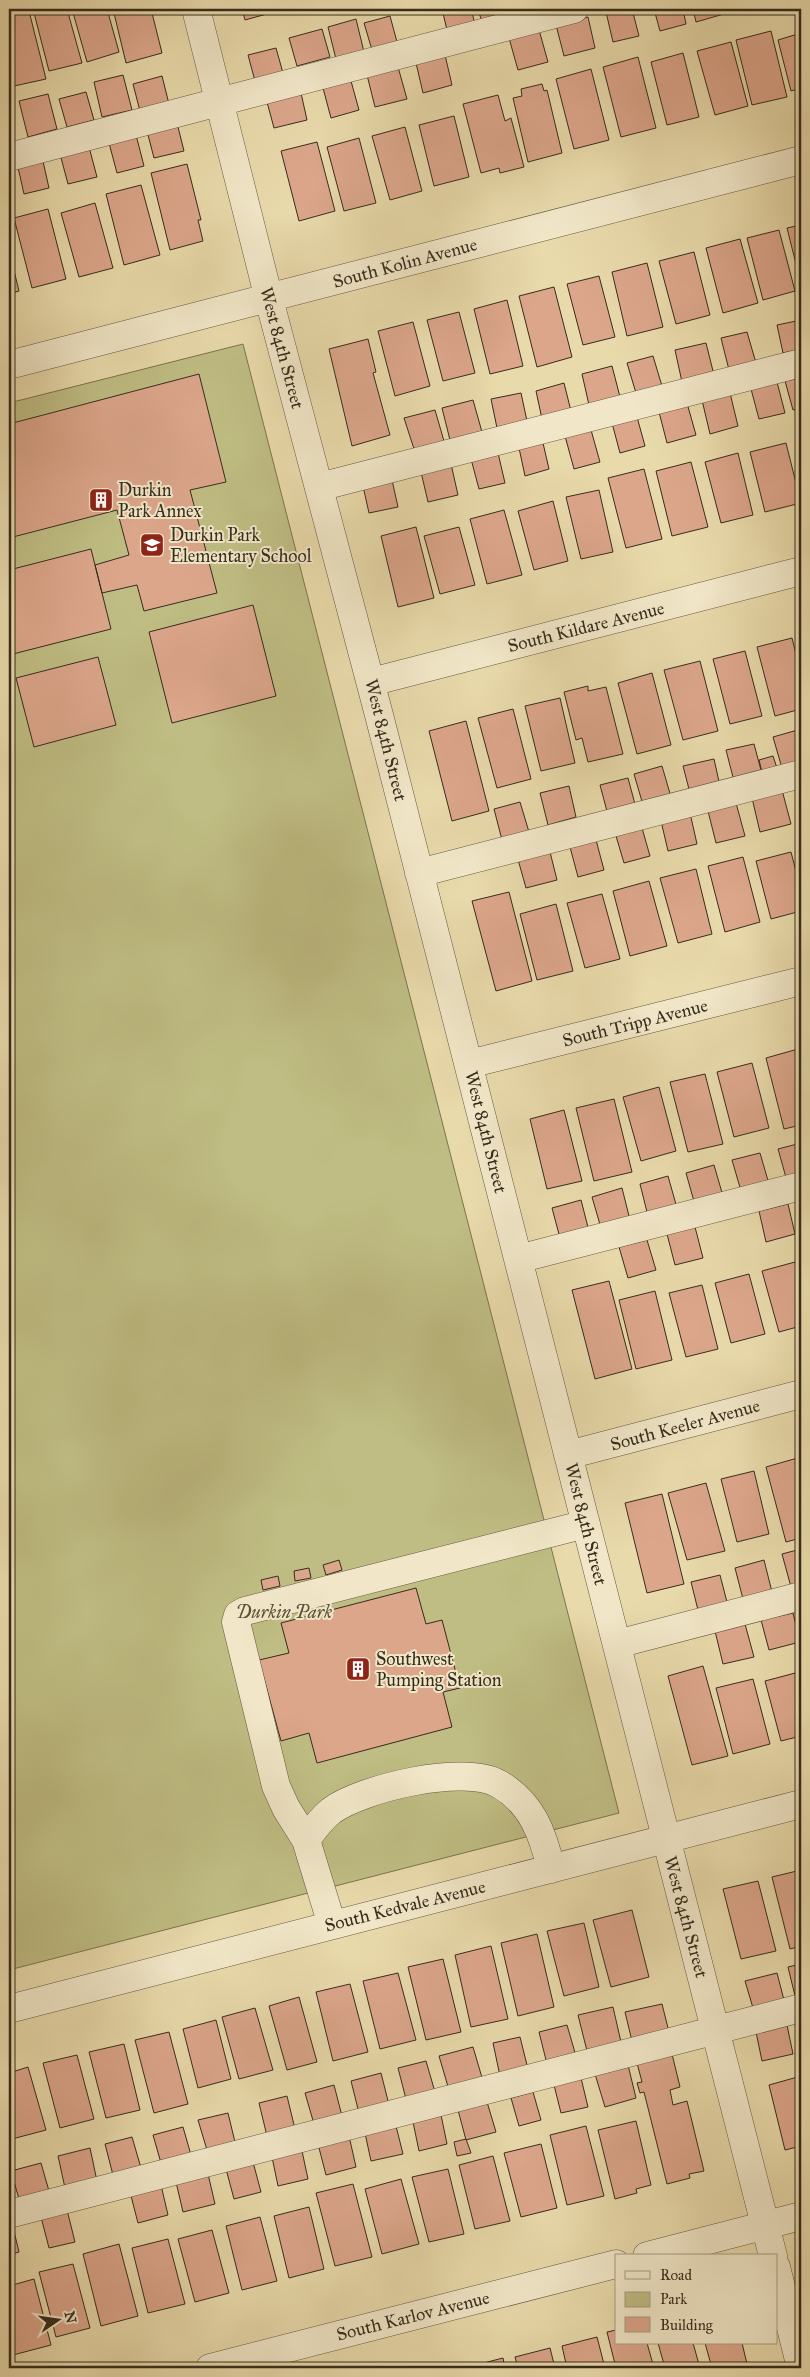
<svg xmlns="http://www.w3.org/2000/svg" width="810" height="2377" font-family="'IM FELL Great Primer',serif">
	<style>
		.green { fill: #bfbd83; stroke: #7a7450 }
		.building { fill: #dca68b; stroke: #362c1d }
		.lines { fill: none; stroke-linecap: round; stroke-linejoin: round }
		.minor-casing { stroke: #635840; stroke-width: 29 }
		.minor { stroke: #f1e7c8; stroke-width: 28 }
		.labels { text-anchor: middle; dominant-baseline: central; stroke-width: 4; stroke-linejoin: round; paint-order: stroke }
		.street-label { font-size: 18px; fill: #362c1d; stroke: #f1e7c8 }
		.poi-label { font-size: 18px; fill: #362c1d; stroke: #f1e7c8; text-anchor: start }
		.park-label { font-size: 18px; font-style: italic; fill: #585036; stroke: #f1e7c8 }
	</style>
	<rect width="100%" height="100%" fill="#e9daab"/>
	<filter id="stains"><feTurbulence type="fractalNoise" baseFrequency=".004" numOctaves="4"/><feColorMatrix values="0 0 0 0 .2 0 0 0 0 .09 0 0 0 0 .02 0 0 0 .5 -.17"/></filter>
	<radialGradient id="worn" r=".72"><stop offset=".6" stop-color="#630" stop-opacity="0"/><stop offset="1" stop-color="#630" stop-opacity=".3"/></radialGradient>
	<!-- green -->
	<path class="green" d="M243 344 619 1813 9 1970V403Z"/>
	<!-- building -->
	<path class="building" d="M33 9H67L82 63 49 71Z
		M72 9H107L119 52 87 62Z
		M113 9H151L162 53 126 63Z
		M242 9H273L274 12 245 20Z
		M442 9H471L475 24 447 30Z
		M478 9H507L509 15 482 22Z
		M619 9H632L639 36 613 42 606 12Z
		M654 9H683L686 24 660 31Z
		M693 9H723L724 14 696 22Z
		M29 11 46 79 14 86 9 65V16Z
		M390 16 397 42 372 50 364 23Z
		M588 17 595 48 564 56 556 25Z
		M356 19 364 52 336 59 328 27Z
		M322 29 330 57 297 66 289 38Z
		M539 30 548 62 518 70 509 38Z
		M771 31 787 97 752 105 736 40Z
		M801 33V88L791 91 778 40Z
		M731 42 748 106 715 115 697 51Z
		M276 48 283 73 255 81 248 55Z
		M683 53 699 117 667 125 651 62Z
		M445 55 452 85 423 93 416 63Z
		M638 57 656 128 621 137 603 67Z
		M398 67 407 99 375 107 367 75Z
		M591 69 609 140 574 149 556 79Z
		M123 75 132 110 102 117 94 82Z
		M162 76 169 104 140 111 133 84Z
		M351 81 359 110 331 118 323 88Z
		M542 84 544 91 547 90 562 153 528 162 513 98 522 96 521 89Z
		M86 92 94 120 67 127 59 99Z
		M301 93 307 120 274 128 267 102Z
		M48 94 57 129 28 137 19 101Z
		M498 95 505 121 511 118 524 167 500 173 499 168 481 173 463 104Z
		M454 116 469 177 434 186 419 125Z
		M177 123 184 151 154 158 147 131Z
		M405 127 422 191 390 200 372 136Z
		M136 135 144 166 117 173 109 143Z
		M359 138 376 203 344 211 327 147Z
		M317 142 335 211 299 221 281 151Z
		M89 147 97 177 68 184 60 154Z
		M42 157 49 188 24 194 17 163Z
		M187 164 201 220H198L203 241 170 250 151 173Z
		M141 185 160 255 124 265 106 194Z
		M95 203 113 268 79 277 61 213Z
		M48 209 66 279 32 288 14 218Z
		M801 225V284L787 228Z
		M779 230 795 291 763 300 747 238Z
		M740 239 758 303 723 313 706 248Z
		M9 250 19 291 9 294Z
		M694 252 710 315 676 324 659 261Z
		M647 263 663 327 627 336 612 272Z
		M599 276 615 337 583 345 567 284Z
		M554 287 572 357 537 367 519 296Z
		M507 300 523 366 490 374 474 309Z
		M459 312 475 373 443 381 427 320Z
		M801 320V349L783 353 777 325Z
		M413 322 430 386 395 396 378 331Z
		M747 332 756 363 729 370 721 338Z
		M368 339 376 372 373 373 390 435 352 446 329 349Z
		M706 343 714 375 682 382 675 350Z
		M653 356 662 386 636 393 627 363Z
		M612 366 620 397 589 405 582 374Z
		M199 374 226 482 190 490 217 593 144 611 137 585 102 593 95 565 129 555 117 510 9 538V424Z
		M801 378V408L793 410 785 381Z
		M777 382 785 413 759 419 751 389Z
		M564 383 571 411 542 419 536 391Z
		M521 393 527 421 497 428 491 399Z
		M730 393 738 426 710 434 702 400Z
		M473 400 482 432 450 440 442 408Z
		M687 403 696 435 667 443 659 412Z
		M435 410 444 441 414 449 404 418Z
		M637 417 645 446 620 453 612 423Z
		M591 430 600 462 574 469 565 436Z
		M801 436V454L797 437Z
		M543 443 549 469 525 476 519 448Z
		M786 443 801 503 765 512 750 452Z
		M498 453 505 483 479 489 471 459Z
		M738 453 753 515 721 523 705 462Z
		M691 462 708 527 672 536 656 471Z
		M451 464 458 495 428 502 421 472Z
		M644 469 662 539 626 548 608 478Z
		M392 480 398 507 369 513 363 486Z
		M599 490 613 552 581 559 566 497Z
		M553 501 568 561 534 570 518 511Z
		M504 510 522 575 487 584 470 519Z
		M416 527 434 598 398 607 381 536Z
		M459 527 475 585 440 594 424 536Z
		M91 549 111 629 9 655V570Z
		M253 605 276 696 172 723 149 632Z
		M792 638 801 674V709L775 716 757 647Z
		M745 651 762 716 730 724 713 659Z
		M98 657 116 725 34 747 16 678Z
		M700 661 718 731 683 740 664 670Z
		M652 673 671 745 637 754 618 683Z
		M588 686V691L606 687 623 754 588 762 582 738 576 740 564 692Z
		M560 698 575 763 541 771 525 706Z
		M513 709 531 779 497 788 478 718Z
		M466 721 489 811 452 821 429 731Z
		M801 729V762L782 768 773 737Z
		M754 744 762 774 734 781 726 750Z
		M773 756 777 768 762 772 759 760Z
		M714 759 720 786 690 793 683 766Z
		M662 766 671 797 643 805 634 774Z
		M628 778 636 808 608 815 600 785Z
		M569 786 576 817 548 825 540 793Z
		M782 790 791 824 760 832 752 798Z
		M520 802 529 832 502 840 494 809Z
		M736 803 745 836 716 843 708 811Z
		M690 813 697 844 668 851 661 821Z
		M642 828 650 856 624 863 616 836Z
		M596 840 604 870 578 877 570 847Z
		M549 848 557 880 526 888 517 856Z
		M791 852 801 891V911L771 919 756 861Z
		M743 857 760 922 725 932 708 866Z
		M696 869 712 934 678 943 660 878Z
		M649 881 667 946 630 956 613 891Z
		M509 892 532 981 496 991 472 901Z
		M602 894 620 959 585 968 567 903Z
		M556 904 573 971 537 980 520 914Z
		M798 1049 801 1060V1125L784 1129 766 1058Z
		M752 1063 769 1128 734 1137 717 1072Z
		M705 1074 723 1144 688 1152 670 1082Z
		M659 1087 676 1151 641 1161 623 1097Z
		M614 1099 632 1172 594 1181 576 1108Z
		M564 1110 582 1181 547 1189 530 1119Z
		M801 1143V1177L787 1181 778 1149Z
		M760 1153 769 1184 741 1191 732 1160Z
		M714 1165 723 1196 695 1205 686 1173Z
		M668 1176 677 1208 648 1216 640 1184Z
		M622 1188 630 1220 601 1228 592 1197Z
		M581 1200 589 1231 560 1238 552 1208Z
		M788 1204 795 1234 766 1242 759 1211Z
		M695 1227 703 1258 675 1265 667 1234Z
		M647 1240 656 1270 628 1278 619 1247Z
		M795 1262 801 1286V1326L779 1332 762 1271Z
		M749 1274 765 1334 731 1343 715 1283Z
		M609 1281 632 1369 595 1379 572 1290Z
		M702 1285 718 1349 686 1357 669 1293Z
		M655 1291 672 1360 636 1369 619 1300Z
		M801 1457V1538L786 1542 766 1467Z
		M754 1471 769 1534 737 1542 721 1479Z
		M706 1483 725 1551 687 1560 668 1493Z
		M662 1494 684 1584 647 1593 625 1503Z
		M801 1549V1584L791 1587 782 1554Z
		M339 1560 342 1570 326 1575 323 1565Z
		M764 1560 772 1592 743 1599 735 1568Z
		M309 1568 311 1578 295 1581 294 1571Z
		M720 1575 728 1606 699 1614 691 1582Z
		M278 1576 280 1586 263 1590 261 1580Z
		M416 1588 426 1624 442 1620 460 1688 443 1692 452 1727 317 1763 309 1733 281 1741 259 1660 289 1653 281 1623Z
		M793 1613 800 1642 769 1650 761 1620Z
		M745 1624 754 1657 723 1664 715 1631Z
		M703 1666 728 1756 692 1765 668 1676Z
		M799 1672 801 1736 781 1741 765 1681Z
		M753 1679 770 1744 733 1754 716 1688Z
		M801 1870V1946L790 1949 772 1877Z
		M758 1881 776 1951 741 1959 723 1889Z
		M632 1910 649 1977 611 1987 593 1920Z
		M584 1923 599 1987 564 1996 547 1931Z
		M537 1934 554 2007 518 2016 501 1943Z
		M491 1946 508 2019 471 2027 455 1955Z
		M443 1959 461 2032 426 2040 408 1967Z
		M801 1964V1995L795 1996 788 1967Z
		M398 1973 416 2040 380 2049 363 1981Z
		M777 1973 784 2000 753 2008 745 1981Z
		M350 1984 368 2052 333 2061 316 1992Z
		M299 1997 317 2062 287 2070 269 2006Z
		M662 2004 669 2032 632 2041 625 2012Z
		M613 2007 621 2042 587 2051 578 2015Z
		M255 2008 273 2070 239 2079 222 2017Z
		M216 2020 231 2079 198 2088 183 2029Z
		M567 2025 576 2056 547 2064 539 2032Z
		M787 2025 793 2054 762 2061 756 2032Z
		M169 2032 188 2104 154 2113 135 2040Z
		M520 2037 528 2069 500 2076 493 2043Z
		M124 2044 140 2110 106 2118 89 2052Z
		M473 2047 483 2081 449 2090 439 2056Z
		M672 2054 680 2087 670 2090 673 2105 687 2101 704 2171 689 2174 690 2178 667 2184 644 2092 640 2093 637 2083 642 2082 637 2063Z
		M77 2055 94 2119 60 2128 43 2063Z
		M426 2061 435 2092 406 2099 398 2068Z
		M628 2065 636 2098 605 2107 595 2074Z
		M28 2067 46 2130 12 2139 9 2126V2073Z
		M381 2073 389 2105 359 2113 351 2081Z
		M801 2076V2146L785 2150 769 2085Z
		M581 2078 588 2107 561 2113 554 2085Z
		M334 2085 342 2116 314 2124 305 2093Z
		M533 2092 541 2120 519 2126 511 2098Z
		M287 2096 295 2129 267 2136 259 2103Z
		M487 2102 496 2132 466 2140 458 2110Z
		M228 2113 235 2142 207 2150 198 2120Z
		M441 2115 447 2144 419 2151 413 2122Z
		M636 2121 651 2185 636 2189 637 2193 615 2199 598 2130Z
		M396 2126 403 2154 371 2161 365 2133Z
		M586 2126 604 2196 567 2205 550 2135Z
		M183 2127 191 2155 161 2163 153 2135Z
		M349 2136 356 2167 326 2175 318 2144Z
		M132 2137 141 2168 113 2175 105 2144Z
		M466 2139 471 2153 457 2156 454 2142Z
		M541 2144 557 2208 521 2217 504 2153Z
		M90 2148 97 2181 65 2188 58 2156Z
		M302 2151 308 2179 278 2186 272 2157Z
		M493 2156 510 2221 475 2229 459 2165Z
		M253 2162 261 2192 234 2199 226 2169Z
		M41 2163 49 2191 19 2199 11 2171Z
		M448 2169 464 2234 429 2242 412 2177Z
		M208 2174 215 2204 183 2212 176 2182Z
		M401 2179 419 2244 382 2254 365 2189Z
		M353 2184 372 2257 335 2266 316 2193Z
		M161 2185 168 2215 138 2223 130 2192Z
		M309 2207 324 2269 289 2278 274 2216Z
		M67 2210 75 2242 49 2248 41 2217Z
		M260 2217 277 2281 242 2290 226 2226Z
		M12 2223 19 2252 9 2255V2224Z
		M212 2230 229 2293 195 2302 178 2239Z
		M168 2239 185 2304 148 2313 132 2248Z
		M119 2244 138 2316 101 2326 83 2254Z
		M73 2264 90 2328 56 2337 39 2272Z
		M34 2279 51 2345 13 2355 9 2336V2286Z
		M616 2330V2343H647L654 2368H616L607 2332Z
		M597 2337 605 2368H567L562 2346Z
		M658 2343H693L700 2368H665Z
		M705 2343H742L748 2368H712Z
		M550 2348 555 2368H518L515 2357Z
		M503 2358 505 2368H469L468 2367Z"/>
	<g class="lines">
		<defs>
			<path id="minor" d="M196 9 269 299 379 715 773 2256
				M9 157 574 9
				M9 365 801 160
				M319 487 801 363
				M371 682 801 571
				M419 873 801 774
				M469 1064 801 981
				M518 1259 801 1186
				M568 1455 801 1394
				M617 1644 801 1596
				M306 1840C313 1830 321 1819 331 1811 362 1788 464 1764 499 1784 532 1803 543 1834 551 1869
				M332 1925 306 1840 286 1808 276 1786 236 1622 238 1615 245 1611 586 1524
				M9 2009 801 1804
				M9 2214 801 2008
				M647 2256 801 2216
				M776 2267 801 2368
				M210 2368 616 2264"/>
		</defs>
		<!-- minor casing -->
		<use href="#minor" class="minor-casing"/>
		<!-- minor -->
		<use href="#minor" class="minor"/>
	</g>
	<!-- icons -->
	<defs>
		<symbol id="building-square" viewBox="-11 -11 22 22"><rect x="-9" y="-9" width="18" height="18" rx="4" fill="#8f2418" stroke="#f1e7c8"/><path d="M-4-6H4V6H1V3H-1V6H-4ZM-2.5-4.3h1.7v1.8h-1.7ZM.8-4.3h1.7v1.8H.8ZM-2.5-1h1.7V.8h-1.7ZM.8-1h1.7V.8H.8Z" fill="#fff"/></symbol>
		<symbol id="school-square" viewBox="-11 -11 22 22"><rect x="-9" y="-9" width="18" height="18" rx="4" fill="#8f2418" stroke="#f1e7c8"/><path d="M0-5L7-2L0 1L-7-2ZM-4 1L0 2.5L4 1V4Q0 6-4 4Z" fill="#fff"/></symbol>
	</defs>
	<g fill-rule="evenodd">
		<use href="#building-square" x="87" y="486" width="28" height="28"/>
		<use href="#school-square" x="138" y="531" width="28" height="28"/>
		<use href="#building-square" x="344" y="1655" width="28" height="28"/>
	</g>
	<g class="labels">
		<!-- street labels -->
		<g class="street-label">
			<text transform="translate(405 263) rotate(-15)">South Kolin Avenue</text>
			<text transform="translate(282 348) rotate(75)">West 84th Street</text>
			<text transform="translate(586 627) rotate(-14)">South Kildare Avenue</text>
			<text transform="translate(386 740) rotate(76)">West 84th Street</text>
			<text transform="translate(635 1023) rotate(-14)">South Tripp Avenue</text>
			<text transform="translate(486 1132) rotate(76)">West 84th Street</text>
			<text transform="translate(685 1425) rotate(-15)">South Keeler Avenue</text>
			<text transform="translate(586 1524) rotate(76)">West 84th Street</text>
			<text transform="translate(405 1906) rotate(-14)">South Kedvale Avenue</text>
			<text transform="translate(686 1917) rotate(75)">West 84th Street</text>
			<text transform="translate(413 2316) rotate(-14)">South Karlov Avenue</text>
		</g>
		<!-- poi labels -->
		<g class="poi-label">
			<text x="118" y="490">Durkin<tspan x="118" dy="21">Park Annex</tspan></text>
			<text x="170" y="535">Durkin Park<tspan x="170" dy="21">Elementary School</tspan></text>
			<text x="376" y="1659">Southwest<tspan x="376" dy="21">Pumping Station</tspan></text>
		</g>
		<!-- park labels -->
		<g class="park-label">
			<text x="284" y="1612">Durkin Park</text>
		</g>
	</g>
	<!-- margin -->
	<rect width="810" height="2377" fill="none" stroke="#e9daab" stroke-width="30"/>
	<rect x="10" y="10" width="790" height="2357" fill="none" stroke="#362c1d" stroke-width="2.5"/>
	<rect x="15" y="15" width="780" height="2347" fill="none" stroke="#362c1d"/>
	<!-- legend -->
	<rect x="615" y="2254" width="162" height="90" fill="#f1e7c8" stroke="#a69c84"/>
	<rect x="625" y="2271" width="25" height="8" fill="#f1e7c8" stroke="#a69c84"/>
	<text x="660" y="2280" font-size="15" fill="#362c1d">Road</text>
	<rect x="625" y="2292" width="25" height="15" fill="#bfbd83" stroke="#a69c84"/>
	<text x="660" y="2304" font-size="15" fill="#362c1d">Park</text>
	<rect x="625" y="2317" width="25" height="15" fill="#dca68b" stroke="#a69c84"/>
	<text x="660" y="2330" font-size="15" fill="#362c1d">Building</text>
	<!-- north arrow -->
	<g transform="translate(58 2320) rotate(77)" stroke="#f1e7c8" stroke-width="4" paint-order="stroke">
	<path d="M0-4L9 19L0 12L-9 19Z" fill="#362c1d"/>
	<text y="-8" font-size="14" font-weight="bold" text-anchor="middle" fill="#362c1d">N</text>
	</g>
	<rect width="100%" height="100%" filter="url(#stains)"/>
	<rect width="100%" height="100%" fill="url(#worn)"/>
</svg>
